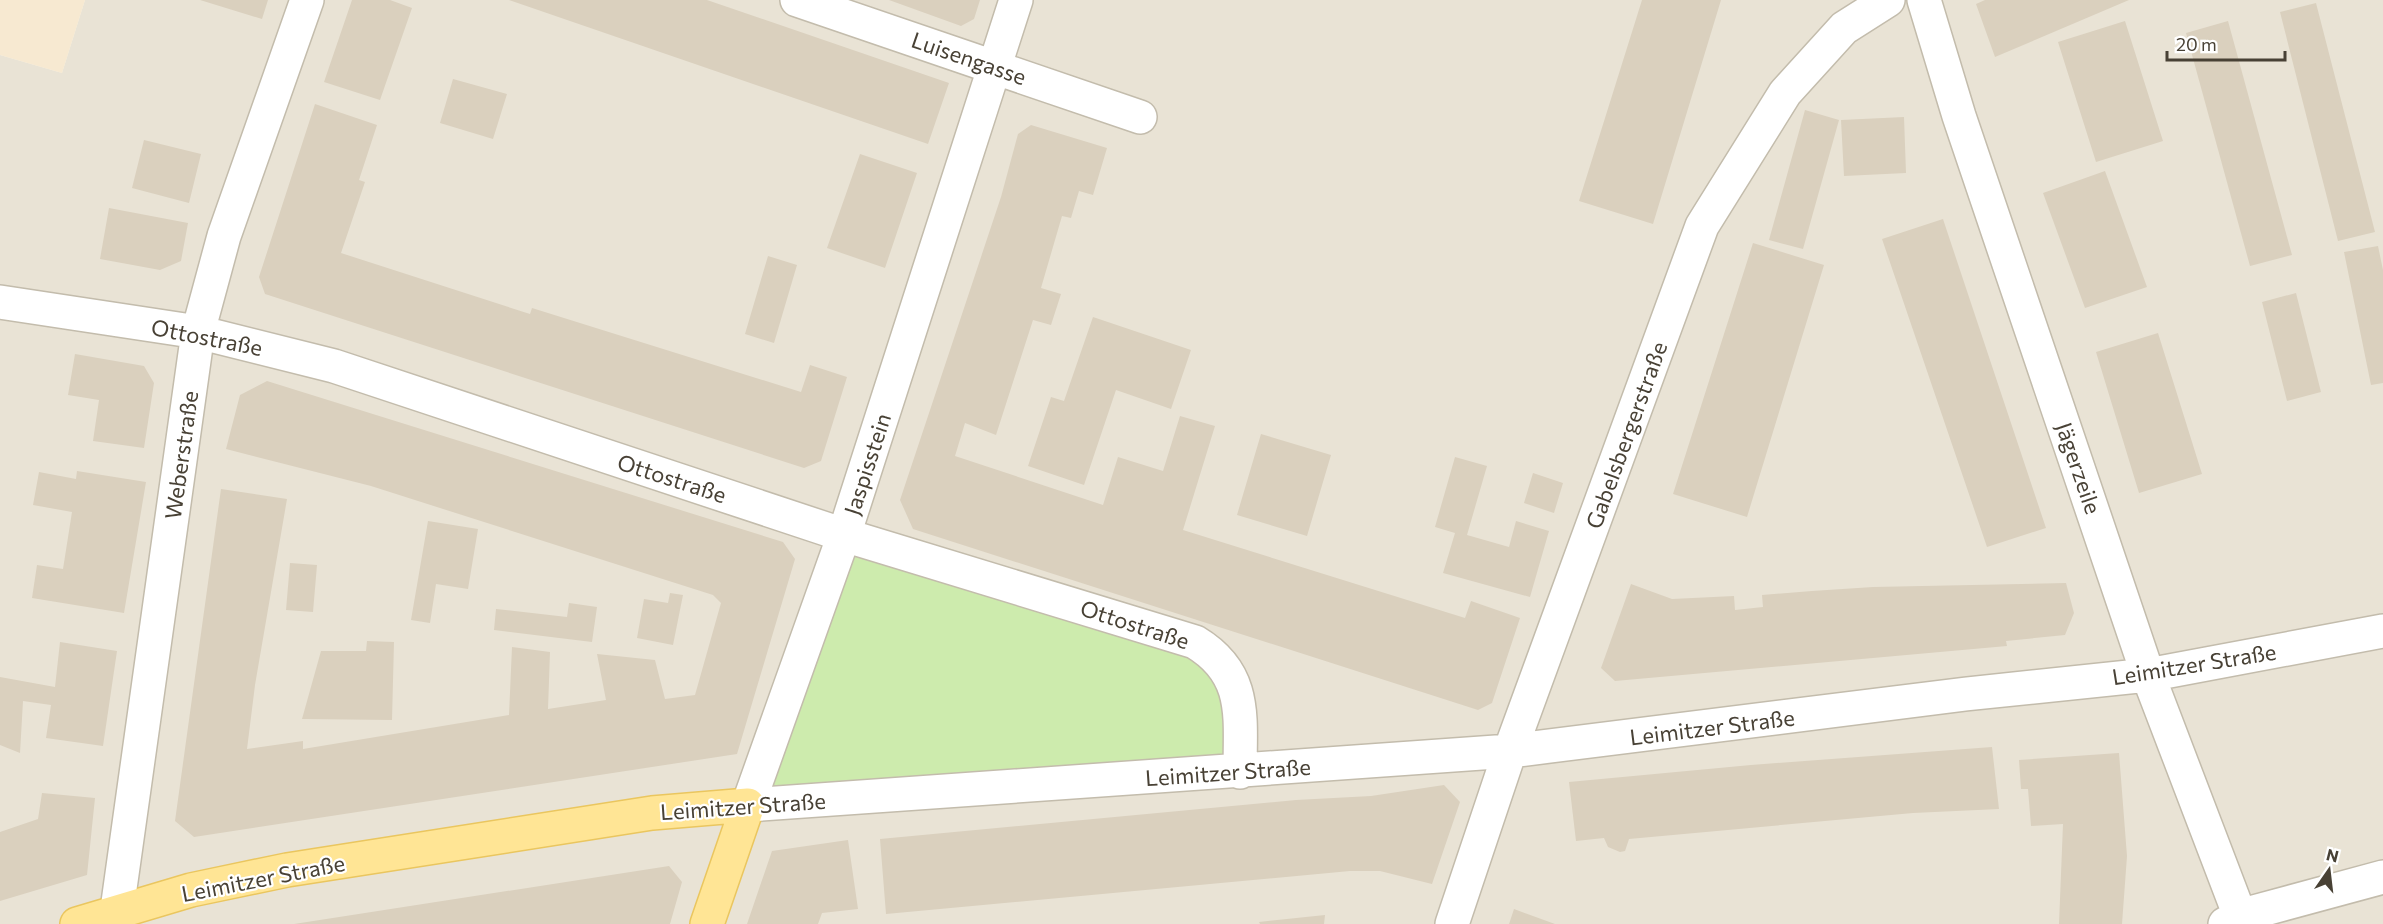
<svg xmlns="http://www.w3.org/2000/svg" width="2383" height="924" font-family="Commissioner,sans-serif">
	<style>
		.residential { fill: #e9e3d5 }
		.commercial { fill: #f7e9d1 }
		.green { fill: #cdebad }
		.building { fill: #dad0be }
		.lines { fill: none; stroke-linecap: round; stroke-linejoin: round }
		.minor-casing { stroke: #c3bcac; stroke-width: 36 }
		.major-casing { stroke: #eac65f; stroke-width: 36 }
		.minor { stroke: #fff; stroke-width: 33 }
		.major { stroke: #ffe595; stroke-width: 33 }
		.labels { text-anchor: middle; dominant-baseline: central; stroke-width: 4.5; stroke-linejoin: round; paint-order: stroke }
		.street-label { font-size: 22px; fill: #484135; stroke: #fff }
	</style>
	<rect width="100%" height="100%" fill="#f4f1e7"/>
	<!-- residential -->
	<path class="residential" d="M85 0H2383V924H0V55L62 73Z"/>
	<!-- commercial -->
	<path class="commercial" d="M0 0H85L62 73 0 55Z"/>
	<!-- green -->
	<path class="green" d="M846 540 1174 637 1216 675 1237 766 754 807Z"/>
	<!-- building -->
	<path class="building" d="M200 0H268L262 19Z
		M352 0H390L412 8 380 100 324 82Z
		M509 0H707L949 83 928 144Z
		M889 0H980L974 19 961 26Z
		M1642 0H1721L1653 224 1579 201Z
		M1985 0H2129L1995 57 1976 4Z
		M2316 3 2375 232 2338 241 2280 12Z
		M2125 21 2163 141 2096 162 2058 42Z
		M2228 21 2292 255 2250 266 2186 33Z
		M453 79 507 94 493 139 440 123Z
		M315 104 377 125 359 180 365 182 341 253 530 314 532 308 801 392 810 365 847 377 821 461 804 468 265 294 259 277Z
		M1805 110 1839 120 1803 249 1769 240Z
		M1904 117 1906 173 1844 176 1841 120Z
		M1031 125 1107 148 1093 195 1079 191 1071 218 1062 216 1041 288 1061 294 1051 325 1033 320 996 435 965 423 955 456 1103 505 1118 457 1163 471 1180 416 1215 426 1183 530 1465 618 1471 601 1520 618 1492 703 1478 710 913 529 900 500 1001 197 1018 134Z
		M144 140 201 154 189 203 132 188Z
		M860 154 917 173 885 268 827 248Z
		M2105 171 2147 287 2085 308 2043 193Z
		M109 208 188 223 181 261 160 270 100 259Z
		M1943 219 2046 528 1987 547 1882 239Z
		M1753 243 1824 265 1747 517 1673 494Z
		M2378 246 2383 270V383L2371 385 2344 252Z
		M768 256 797 265 774 343 745 334Z
		M2296 293 2321 392 2287 401 2262 302Z
		M1093 317 1191 350 1171 409 1116 390 1084 485 1028 466 1051 397 1064 401Z
		M2158 333 2202 474 2139 493 2096 352Z
		M75 354 144 366 154 383 144 448 93 441 99 400 68 395Z
		M267 381 783 542 795 559 737 754 194 837 175 821 221 489 287 499 255 685 247 749 303 741V749L509 715 512 647 550 652 548 709 606 700 597 654 655 660 665 699 695 695 721 603 713 595 371 486 226 449 240 395Z
		M1261 434 1331 455 1307 536 1237 515Z
		M1455 457 1487 466 1467 535 1509 547 1516 521 1549 531 1530 597 1443 573 1455 533 1435 527Z
		M77 471 146 482 124 613 32 598 37 565 63 569 72 512 33 505 39 472 76 479Z
		M1533 473 1563 483 1554 513 1524 503Z
		M428 521 478 529 468 589 436 584 430 623 411 620Z
		M290 563 317 565 313 612 286 610Z
		M2066 583 2074 613 2065 635 2006 641 2007 646 1615 681 1601 668 1631 584 1672 599 1734 596 1735 610 1763 607 1762 595 1812 591 1873 587Z
		M670 593 683 595 673 645 637 638 644 599 668 603Z
		M569 603 597 607 592 642 494 630 496 609 567 617Z
		M367 641 394 642 392 720 302 719 321 651H366Z
		M60 642 117 651 103 746 46 738 51 705 23 701 20 753 0 745V677L55 687Z
		M1992 747 1999 809 1913 813 1629 839 1625 851 1620 852 1608 847 1604 838 1576 841 1569 782 1751 765Z
		M2119 753 2127 856 2122 924H2059L2063 824 2031 826 2028 789H2021L2019 760Z
		M1444 785 1460 802 1432 884 1380 871H1350L886 914 880 839 1296 800 1371 796Z
		M42 793 95 798 87 875 0 901V832L38 819Z
		M848 840 858 909 822 913 818 924H747L772 851Z
		M669 866 682 882 670 924H294Z
		M1514 909 1555 924H1509Z
		M1325 915 1324 924H1260L1259 922Z"/>
	<g class="lines">
		<defs>
			<path id="minor" d="M797 0 1140 117
				M1016 0 844 535 748 805 1510 751 1966 694 2148 675 2383 631
				M1924 0 1959 116 2148 675 2243 924
				M0 302 198 332 334 366 844 535 1195 642C1248 674 1240 717 1240 772
				M115 924 198 332 224 236 307 0
				M1452 924 1510 751 1702 226 1785 93 1844 28 1888 0
				M2225 924 2239 916 2383 877"/>
			<path id="major" d="M77 924 191 890 287 870 652 813 748 805 707 924"/>
		</defs>
		<!-- minor casing -->
		<use href="#minor" class="minor-casing"/>
		<!-- major casing -->
		<use href="#major" class="major-casing"/>
		<!-- minor -->
		<use href="#minor" class="minor"/>
		<!-- major -->
		<use href="#major" class="major"/>
	</g>
	<g class="labels">
		<!-- street labels -->
		<g class="street-label">
			<text transform="translate(969 58) rotate(19)">Luisengasse</text>
			<text transform="translate(207 337) rotate(11)">Ottostraße</text>
			<text transform="translate(1626 435) rotate(-70)">Gabelsbergerstraße</text>
			<text transform="translate(181 455) rotate(-82)">Weberstraße</text>
			<text transform="translate(867 464) rotate(-72)">Jaspisstein</text>
			<text transform="translate(2079 468) rotate(71)">Jägerzeile</text>
			<text transform="translate(672 478) rotate(18)">Ottostraße</text>
			<text transform="translate(1135 624) rotate(18)">Ottostraße</text>
			<text transform="translate(2194 664) rotate(-9)">Leimitzer Straße</text>
			<text transform="translate(1712 727) rotate(-7)">Leimitzer Straße</text>
			<text transform="translate(1228 772) rotate(-4)">Leimitzer Straße</text>
			<text transform="translate(743 806) rotate(-4)">Leimitzer Straße</text>
			<text transform="translate(263 878) rotate(-11)">Leimitzer Straße</text>
		</g>
	</g>
	<!-- north arrow -->
	<g transform="translate(2329 870) rotate(14)" stroke="#ffffff" stroke-width="4.5" paint-order="stroke">
	<path d="M0-4.5L10 22L0 15L-10 22Z" fill="#484135"/>
	<text y="-9" font-size="16" font-weight="bold" text-anchor="middle" fill="#484135">N</text>
	</g>
	<!-- scale -->
	<path d="M2167 51v9h118v-9" fill="none" stroke="#484135" stroke-width="3"/>
	<text x="2176" y="51" font-size="18" fill="#484135" stroke="#ffffff" stroke-width="4.5" paint-order="stroke">20 m</text>
</svg>
